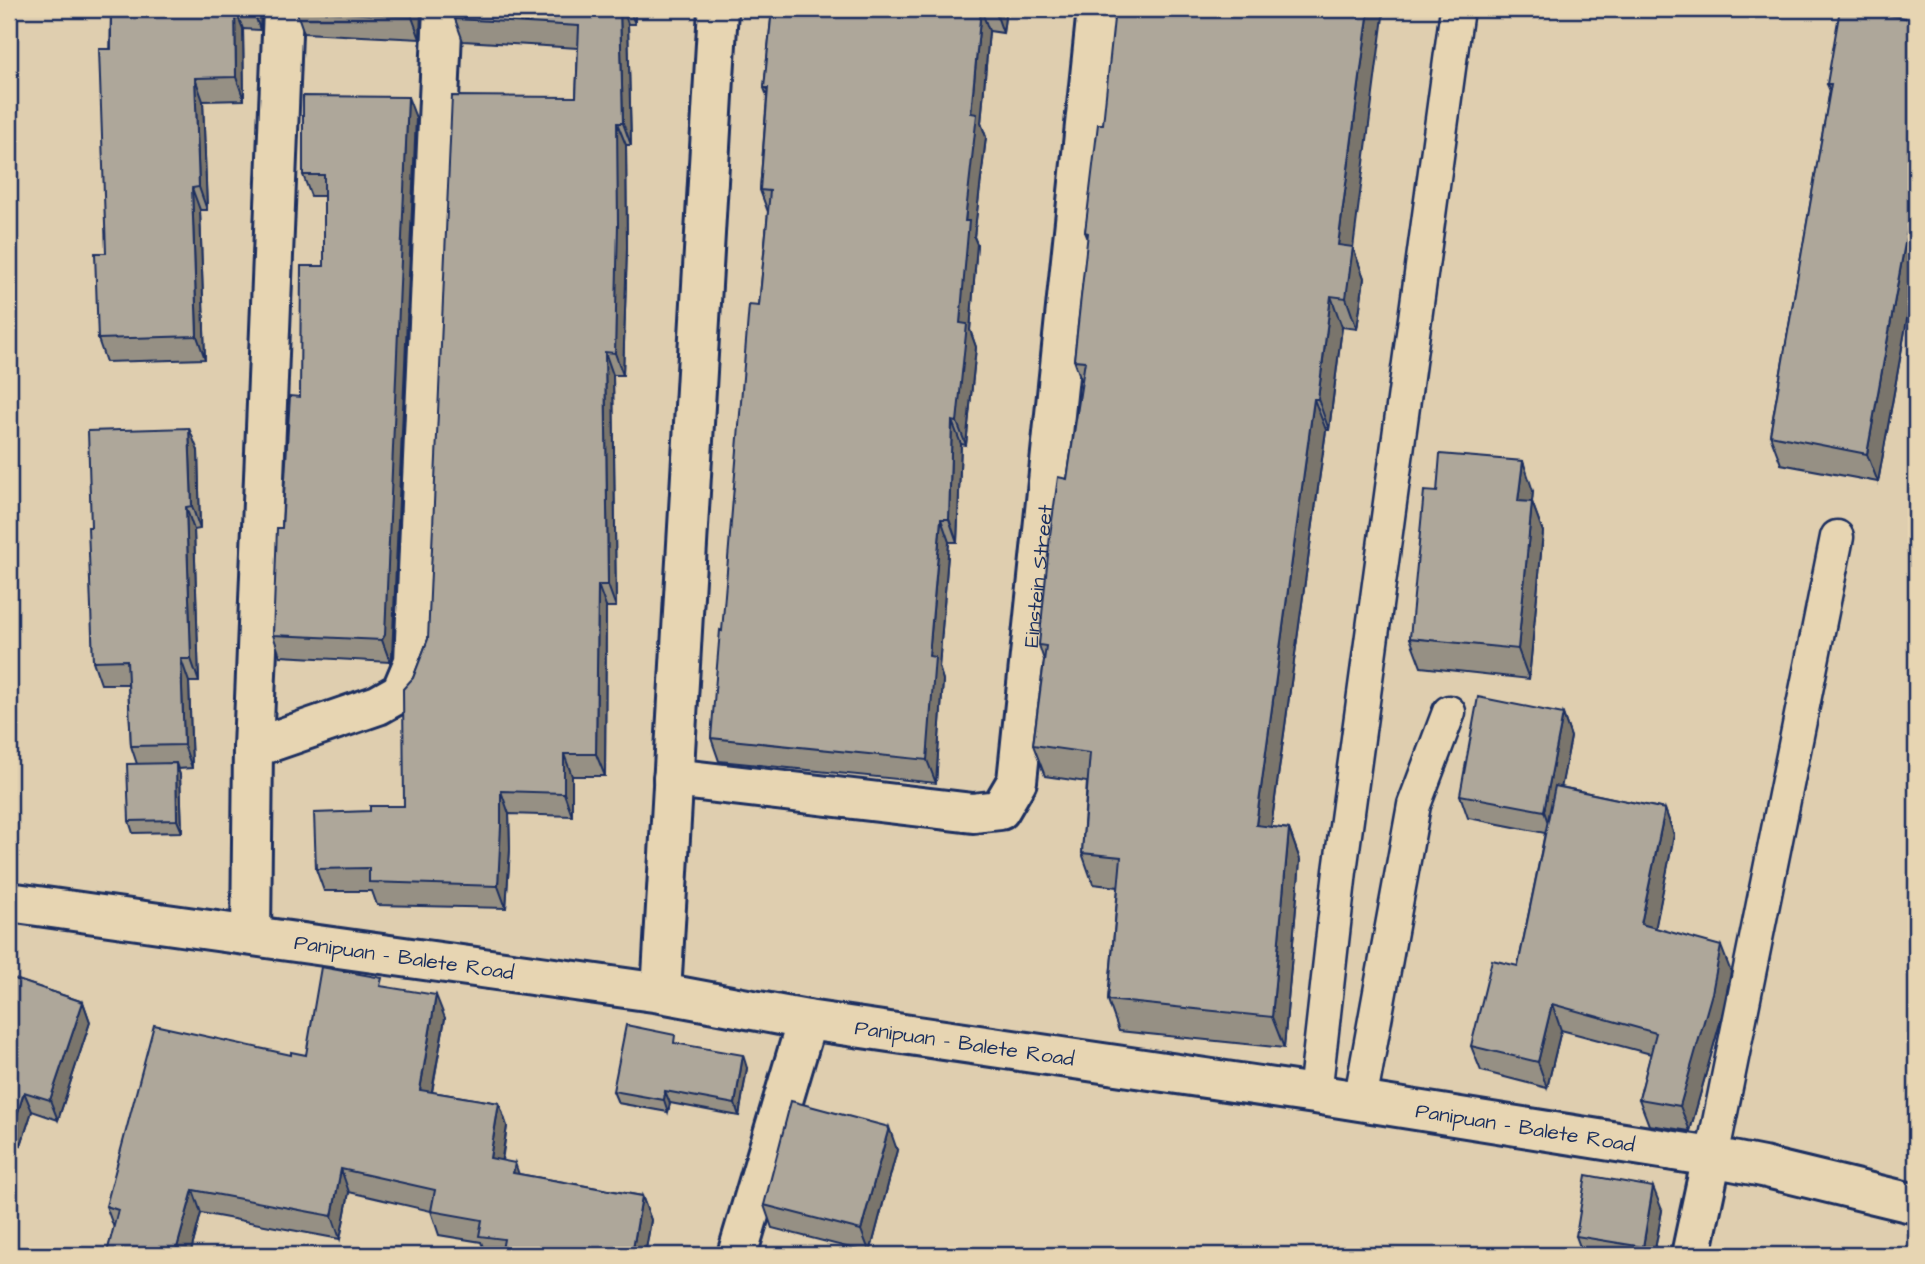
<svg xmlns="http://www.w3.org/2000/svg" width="1925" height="1264" font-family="'Architects Daughter',sans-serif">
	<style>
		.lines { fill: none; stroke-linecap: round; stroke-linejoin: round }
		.lane-casing { stroke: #1b2f5e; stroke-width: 37 }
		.street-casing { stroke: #1b2f5e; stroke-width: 44 }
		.secondary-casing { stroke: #1b2f5e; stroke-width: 44 }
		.lane { stroke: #e7d5b2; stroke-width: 32 }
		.street { stroke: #e7d5b2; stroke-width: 38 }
		.secondary { stroke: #e7d5b2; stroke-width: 38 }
		.wall { fill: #969084; stroke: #1b2f5e; stroke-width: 2 }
		.shaded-wall { fill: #7a756c; stroke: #1b2f5e; stroke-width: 2 }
		.building { fill: #aea79a; stroke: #1b2f5e; stroke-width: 2 }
		.labels { text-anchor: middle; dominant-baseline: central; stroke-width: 5; stroke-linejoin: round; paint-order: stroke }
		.street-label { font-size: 21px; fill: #1b2f5e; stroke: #e7d5b2 }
	</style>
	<rect width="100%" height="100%" fill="#dfceaf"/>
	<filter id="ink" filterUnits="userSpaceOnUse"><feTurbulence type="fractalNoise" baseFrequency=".0143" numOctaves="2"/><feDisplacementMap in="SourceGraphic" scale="14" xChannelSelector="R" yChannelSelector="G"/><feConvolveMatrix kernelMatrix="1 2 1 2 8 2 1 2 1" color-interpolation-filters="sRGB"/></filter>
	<g filter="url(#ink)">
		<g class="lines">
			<defs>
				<path id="lane" d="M1315 1094 1340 871 1457 9
					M1360 1102 1414 805 1449 712
					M1712 1157 1837 537"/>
				<g id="street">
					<path d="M253 748 378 705 401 692 414 661 443 9"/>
					<path id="s1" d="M673 778 973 813 1000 810 1017 781 1097 9"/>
					<path d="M251 935 253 748 283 9"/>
					<path d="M661 993 718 9"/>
					<path d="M737 1255 807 1020"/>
					<path d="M1691 1255 1712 1157"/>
				</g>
				<g id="secondary">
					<path id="s2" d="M9 902 661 993 807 1020 1315 1094 1712 1157 1763 1167 1916 1204"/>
				</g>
			</defs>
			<!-- lane casing -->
			<use href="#lane" class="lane-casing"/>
			<!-- street casing -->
			<use href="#street" class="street-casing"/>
			<!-- secondary casing -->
			<use href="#secondary" class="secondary-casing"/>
			<!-- lane -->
			<use href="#lane" class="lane"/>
			<!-- street -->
			<use href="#street" class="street"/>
			<!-- secondary -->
			<use href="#secondary" class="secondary"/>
		</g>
		<!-- wall -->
		<path class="wall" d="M111 9H261L260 30 243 29 244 100 203 101 207 210H200L205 359 106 362 98 339 106 253Z
			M421 9 420 39 304 33 296 10Z
			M456 9H635V24H628L631 145H626L627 247 623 375H613L616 607H606L605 776H572V816L509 814 510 849 506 908 377 905 372 891H324L316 869 370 811 404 806 413 678 428 639 576 97 578 48 463 41 455 19Z
			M772 9H1006L1003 33 989 31 981 123 986 137 974 237 977 244 970 330 976 347 966 445 961 444 957 542H949L939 667 943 680 936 783 719 761 711 738 759 306 768 212 760 190 767 96 764 88Z
			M1916 20V269L1878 482 1781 464 1770 435 1830 91 1827 84Z
			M416 118 392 656 390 662 280 656 273 635 282 528 300 397 324 266V196H311L303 175Z
			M1103 124 1353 248 1364 278 1357 329 1342 327 1329 430H1326L1271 827 1289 829 1300 860 1284 1048 1119 1031 1108 1000 1118 887 1093 884 1082 853 1087 782 1045 776 1033 745 1044 660 1039 645 1067 479 1082 382 1074 360 1088 239 1085 232Z
			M198 451 200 529 194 530 199 682H189L192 768 178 769 180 775 182 832 133 833 129 821 137 764 131 746 128 684H101L93 661 91 527Z
			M1533 491 1532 502 1543 532 1529 679 1421 667 1410 638 1437 492Z
			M1563 714 1571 737 1561 787 1665 809 1674 835 1655 928 1731 972 1721 1019 1690 1131 1649 1125 1639 1099 1651 1054 1561 1030 1547 1088 1481 1071 1471 1046 1518 966 1545 833 1468 818 1460 795Z
			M9 962 13 973 11 978 83 1002 90 1022 58 1120 32 1111 21 1145 9 1141Z
			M385 987 445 1018 432 1092 499 1103 507 1126 502 1161 519 1174 642 1196 651 1220 645 1255H486L481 1242 439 1235 431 1211 349 1192 340 1239 201 1213 190 1255H108L107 1253 114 1228 106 1206 291 1055H306Z
			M679 1044 747 1068 739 1116 670 1103 668 1112 618 1103 613 1091Z
			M897 1150 870 1253 772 1228 764 1205Z
			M1662 1210 1654 1255H1583L1576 1236Z"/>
		<!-- shaded-wall -->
		<path class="shaded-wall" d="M235 9 243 29 244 100 236 77Z
			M253 9H261L260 30Z
			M412 9H421L420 39 412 17Z
			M620 9H623L628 24 631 145 623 123Z
			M629 9H635V24Z
			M981 9 989 31 981 123 986 137 974 237 977 244 970 330 976 347 966 445 957 422 960 323 971 113Z
			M995 9H1006L1003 33 995 10Z
			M1369 9H1384L1353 248 1364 278 1357 329 1346 298 1338 245Z
			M195 78 203 101 207 210 199 187Z
			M408 97 416 118 392 656 390 662 382 640Z
			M617 123 626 145 627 247 623 375 615 353Z
			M1916 182V269L1878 482 1867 454Z
			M192 188 200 210 205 359 197 336Z
			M1331 296 1342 327 1329 430 1318 399Z
			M605 352 613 375 616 607 608 585Z
			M1314 399 1326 430 1267 856 1256 825Z
			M952 421 961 444 957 542 949 519Z
			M189 428 198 451 200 529 192 506Z
			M1523 461 1533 491 1529 530 1518 501Z
			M1532 502 1543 532 1529 679 1518 649Z
			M186 507 194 530 199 682 191 659Z
			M941 519 949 542 939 667 943 680 936 783 927 760 929 656Z
			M598 585 606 607 605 776 596 754Z
			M181 659 189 682 192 768 184 745Z
			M1563 714 1571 737 1552 835 1544 811Z
			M564 754 572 776V816L564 793Z
			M176 763 180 775 182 832 177 820Z
			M501 791 509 814 510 849 506 908 498 886Z
			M1665 809 1674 835 1651 950 1641 924Z
			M1289 829 1300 860 1284 1048 1272 1017Z
			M1721 946 1731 972 1721 1019 1690 1131 1680 1106Z
			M9 962 13 973 9 984Z
			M436 995 445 1018 428 1113 420 1090Z
			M83 1002 90 1022 58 1120 50 1100Z
			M1552 1004 1561 1030 1547 1088 1538 1062Z
			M743 1055 747 1068 739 1116 735 1104Z
			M665 1091 670 1103 668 1112 664 1100Z
			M24 1092 32 1111 21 1145 14 1125Z
			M499 1103 507 1126 498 1182 490 1158Z
			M889 1127 897 1150 870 1253 861 1230Z
			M515 1163 523 1186 513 1173Z
			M341 1169 349 1192 340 1239 332 1216Z
			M1653 1187 1662 1210 1654 1255H1646L1643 1247Z
			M193 1190 201 1213 190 1255H175Z
			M642 1196 651 1220 645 1255H632Z"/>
		<!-- building -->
		<path class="building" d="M111 9H235L236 77 195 78 199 187 192 188 197 336 98 339 95 253H106L99 49H111Z
			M296 9H412V17L296 10Z
			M456 9H620L623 123H617L618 224 615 353 605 352 608 585H598L596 754H564V793L501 791V826L498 886 369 882V868L316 869 314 813 370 811V806H404L403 689 413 678 428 639 452 96 576 97 579 26 455 19Z
			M772 9H981L971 113 977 114 965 221H969L960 323 967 324 957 422 952 421 949 519H941L929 656 935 657 927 760 711 738 720 630 722 631 749 305 759 306 770 191 760 190 768 88H764Z
			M1115 9H1369L1338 245 1353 247 1346 298 1331 296 1318 399H1314L1256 825 1289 829 1272 1017 1108 1000 1121 857 1082 853 1090 753 1033 745 1046 646 1039 645 1050 535 1058 477 1067 479 1085 361 1074 360 1088 233 1085 232 1098 124H1103Z
			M1840 9H1855L1916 20V182L1867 454 1770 435 1831 84H1827Z
			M303 96 408 97 385 635 382 640 273 635 277 528H282L290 396 300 397 301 266H324V175H303Z
			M189 428 192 506 186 507 191 659H181L184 745 131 746 127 660 93 661 88 527H91L88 431Z
			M1440 454 1523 461 1518 501 1532 502 1518 649 1410 638 1424 491 1437 492Z
			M1478 697 1563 714 1544 811 1460 795Z
			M176 763 177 820 129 821 127 764Z
			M1555 786 1665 809 1641 924 1721 946 1712 993 1680 1106 1639 1099 1656 1033 1552 1004 1538 1062 1471 1046 1492 960 1518 966Z
			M321 967 382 978 380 986 436 995 420 1090 499 1103 490 1158 515 1163 513 1173 642 1196 632 1255H501L504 1239 479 1236 482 1220 431 1211 435 1190 341 1169 332 1216 193 1190 175 1255H115L107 1253 118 1210 106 1206 154 1025 291 1055V1052L306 1055Z
			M9 977 83 1002 50 1100 24 1092 14 1125 9 1124Z
			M626 1025 675 1035 674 1043 743 1055 735 1104 665 1091 664 1100 613 1091Z
			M791 1101 889 1127 861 1230 764 1205Z
			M1586 1175 1653 1187 1643 1247 1576 1236Z"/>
	</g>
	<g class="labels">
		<!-- street labels -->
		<g class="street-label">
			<text stroke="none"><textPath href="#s1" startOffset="569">Einstein Street</textPath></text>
			<text stroke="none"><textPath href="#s2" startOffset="399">Panipuan - Balete Road</textPath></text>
			<text stroke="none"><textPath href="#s2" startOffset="966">Panipuan - Balete Road</textPath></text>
			<text stroke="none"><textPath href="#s2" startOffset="1533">Panipuan - Balete Road</textPath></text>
		</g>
	</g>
	<!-- margin -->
	<rect width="1925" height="1264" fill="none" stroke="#e7d5b2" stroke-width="35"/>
	<rect x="18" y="18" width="1890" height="1229" fill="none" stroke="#1b2f5e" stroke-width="2.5" filter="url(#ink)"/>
</svg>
